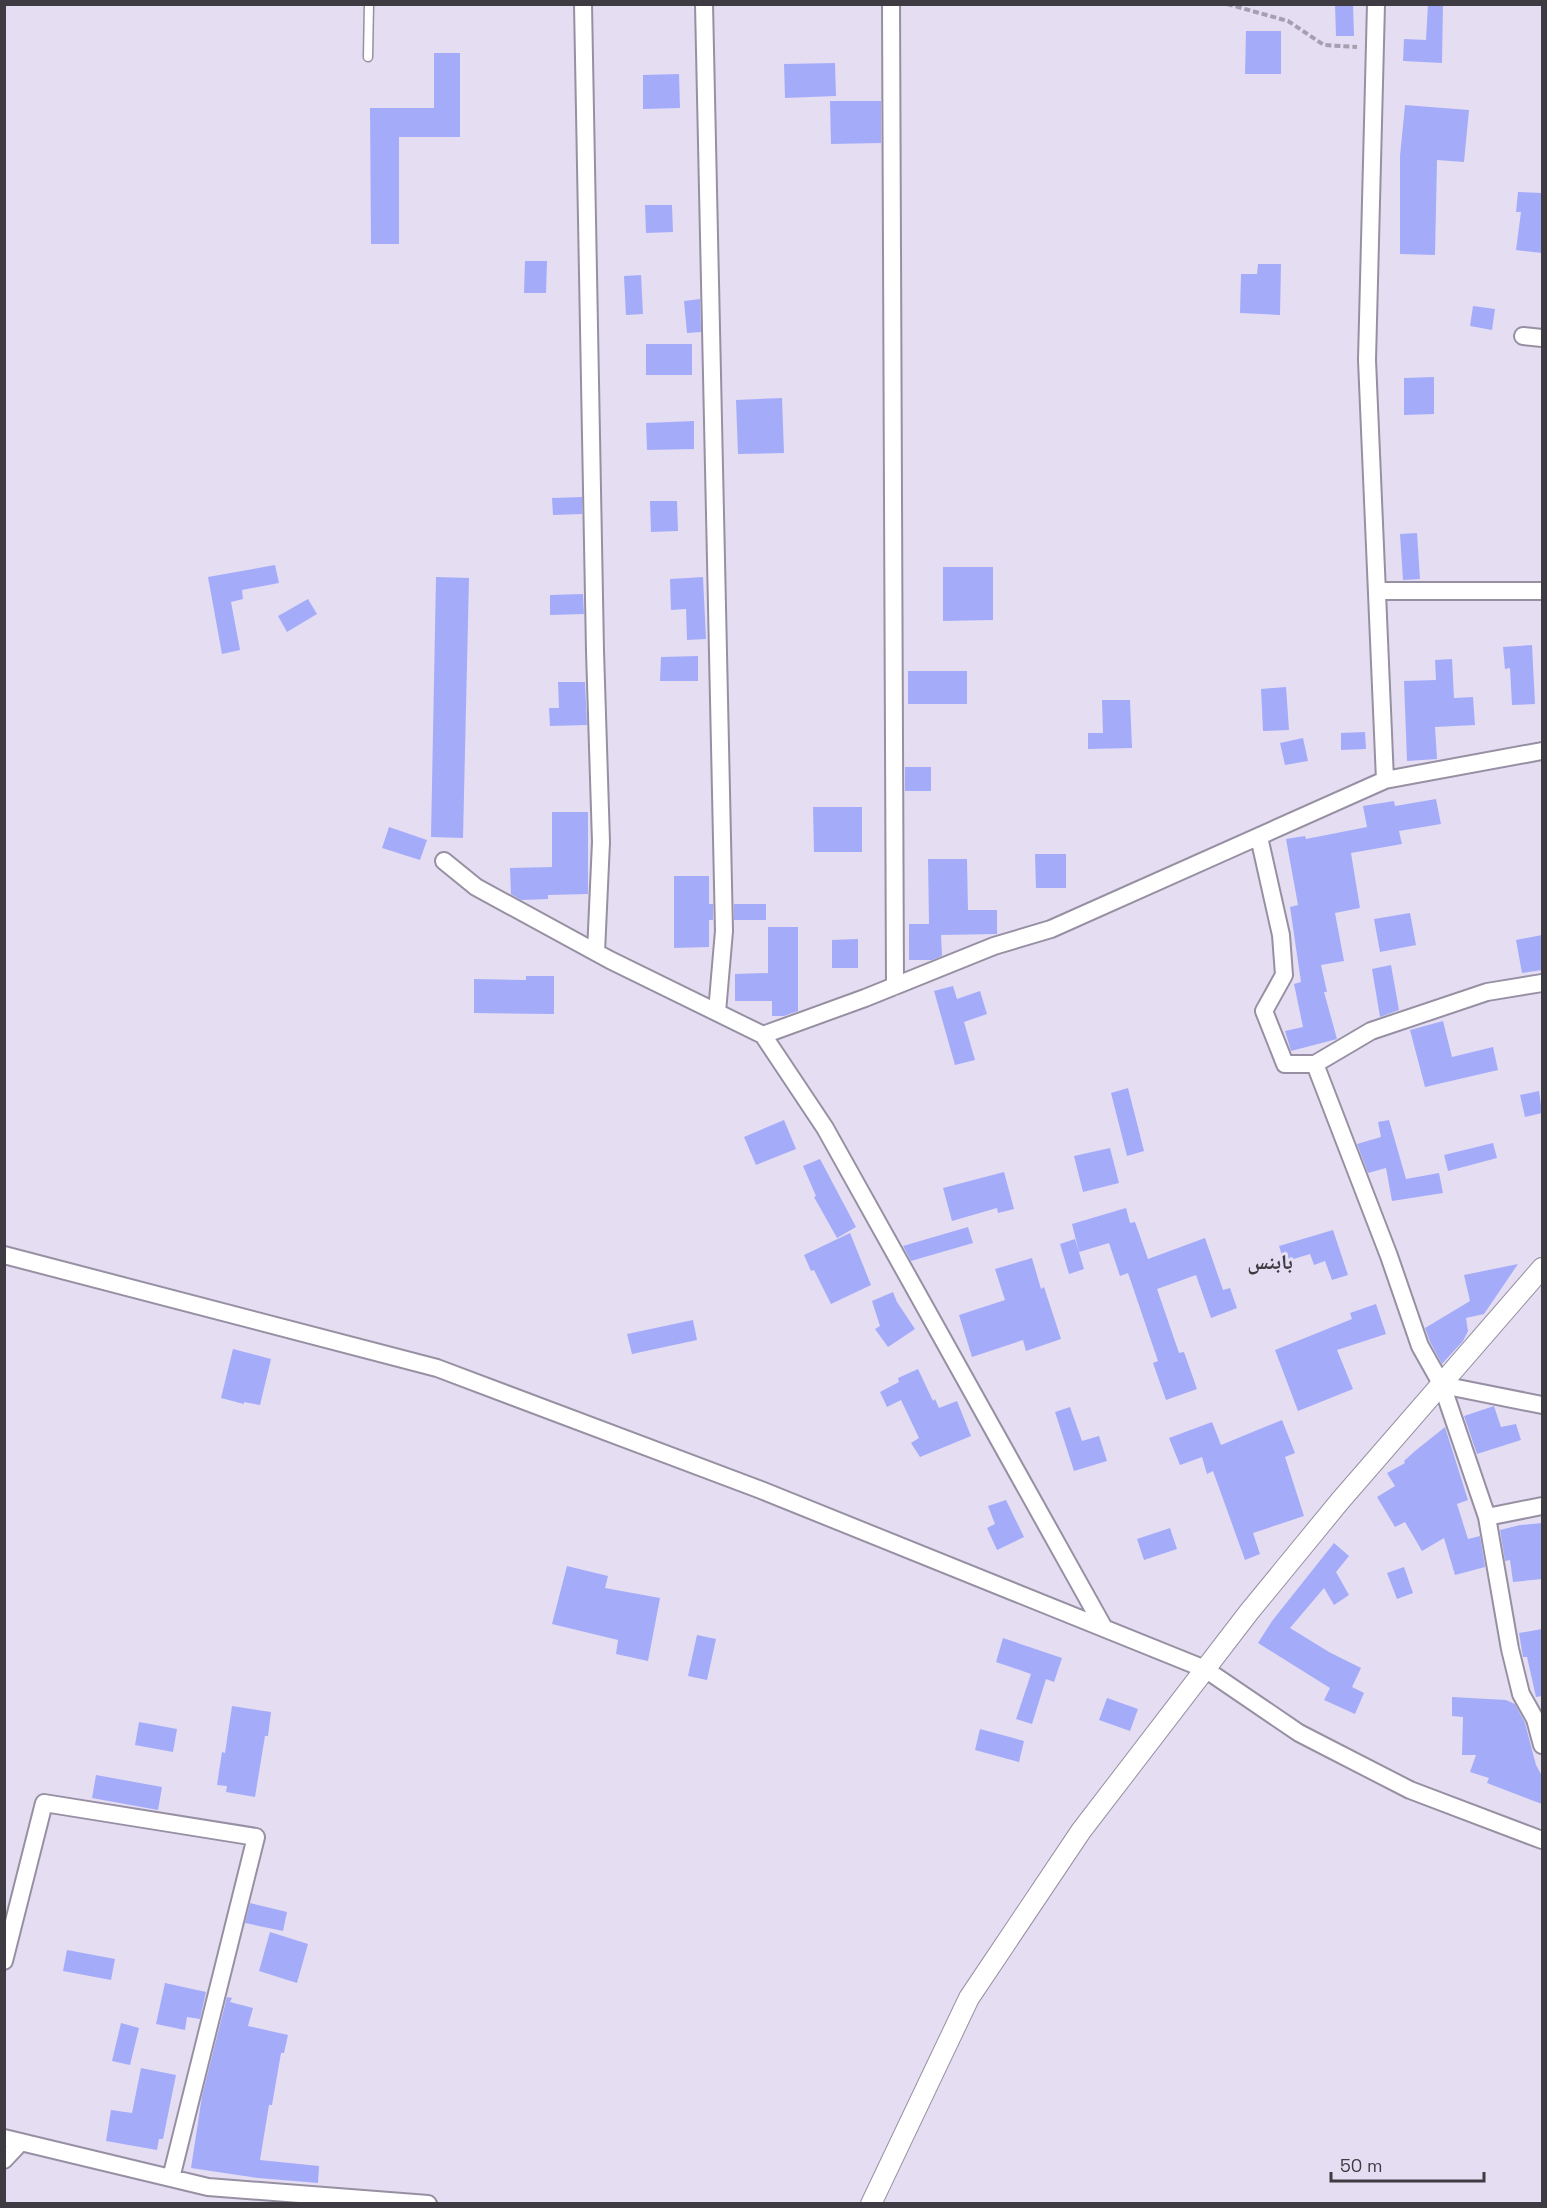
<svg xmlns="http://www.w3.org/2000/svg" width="1547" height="2208" font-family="'Space Grotesk','Noto Naskh Arabic',sans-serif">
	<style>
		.building { fill: #a4acfa }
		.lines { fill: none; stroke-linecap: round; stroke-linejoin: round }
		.service-casing { stroke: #9790a3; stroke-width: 11 }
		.minor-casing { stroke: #9790a3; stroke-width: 20 }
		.tertiary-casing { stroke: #9790a3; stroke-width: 22 }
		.path { stroke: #a59faf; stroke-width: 4; stroke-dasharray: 6 3; stroke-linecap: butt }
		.service { stroke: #fff; stroke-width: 8 }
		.minor { stroke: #fff; stroke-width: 16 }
		.tertiary { stroke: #fff; stroke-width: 20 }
		.labels { text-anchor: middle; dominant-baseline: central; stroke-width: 6; stroke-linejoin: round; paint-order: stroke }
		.quarter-label { font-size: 21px; font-weight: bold; fill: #3e3b43; stroke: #e5ddf2 }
	</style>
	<rect width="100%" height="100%" fill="#e5ddf2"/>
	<!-- building -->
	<path class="building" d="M1335 4H1353L1354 36H1336Z
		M1428 4H1443L1442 63 1403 61 1404 39 1426 40Z
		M1246 31H1281V74H1245Z
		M434 53H460V137H399V244H371L370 108H434Z
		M835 63 836 96 785 98 784 64Z
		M679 74 680 108 643 109V75Z
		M830 101H881V143L831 144Z
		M1405 105 1469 110 1464 162 1437 160 1435 255 1400 254V156Z
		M1518 192 1542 193V253L1516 250 1521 212H1516Z
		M645 205H672L673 232 646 233Z
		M525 261H547L546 293H524Z
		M1258 264H1281L1280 315 1240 313 1241 274H1257Z
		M641 275 643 314 626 315 624 276Z
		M700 299 701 332 687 333 684 301Z
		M1473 306 1495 309 1492 330 1470 326Z
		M646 344H692V375H646Z
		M1434 377V414L1404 415V378Z
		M782 398 784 453 738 454 736 400Z
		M694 421V449L647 450 646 423Z
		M582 497V514L553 515 552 498Z
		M650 501H677L678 531 651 532Z
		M1417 533 1420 579 1403 580 1400 534Z
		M275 565 279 583 242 590 243 599 231 602 240 650 222 654 208 577Z
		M943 567H993V620L943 621Z
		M436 577 469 578 463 838 431 837Z
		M703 577 706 639 687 640 686 609 671 610 670 579Z
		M583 594 584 614 550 615V595Z
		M308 599 317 614 287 632 278 616Z
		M1532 645 1535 704 1512 705 1510 668 1505 669 1503 647Z
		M698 656V681H660L661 657Z
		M1452 659 1454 698 1473 697 1475 725 1435 727 1437 759 1407 761 1404 681 1436 680 1435 660Z
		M908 671H967V704H908Z
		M558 682H585L587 725 550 726 549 708H559Z
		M1286 687 1289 730 1263 731 1261 689Z
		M1102 700H1130L1132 748 1088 749V733H1103Z
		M1365 732 1366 749 1341 750V733Z
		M1303 738 1308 761 1285 765 1280 743Z
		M905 767H931V791H905Z
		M1436 799 1441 824 1399 831 1402 844 1351 853 1360 908 1335 913 1344 961 1321 965 1327 992H1324L1337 1039 1291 1051 1285 1031 1303 1027 1294 984 1301 982 1290 907 1298 905 1286 839 1305 836 1306 839 1367 827 1363 806 1394 801 1395 806Z
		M813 807H862V852H814Z
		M552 812H588V894L548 895V899L521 900 511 894 510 868 552 867Z
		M389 827 427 840 420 860 382 848Z
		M1035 854H1066V888H1036Z
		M928 859H967L968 910H997V934L941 935 942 956 932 960H909V924H929Z
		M674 876H709V904H713V920H709V947L674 948Z
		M734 904H766V920H734Z
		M1410 913 1416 945 1380 952 1374 919Z
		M768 927H798V1011L784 1016H772V1001H735V974L768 973Z
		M1542 935V970L1522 973 1516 940Z
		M858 939V968H832V940Z
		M1391 965 1399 1010 1380 1017 1372 969Z
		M526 976H554V1014L474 1013V979L526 980Z
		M953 986 957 999 980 991 987 1014 964 1022 975 1060 955 1065 934 991Z
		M1443 1021 1452 1057 1493 1047 1498 1070 1425 1087 1410 1030Z
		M1128 1088 1144 1151 1127 1156 1111 1093Z
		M1539 1091 1542 1113 1525 1117 1520 1095Z
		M784 1120 796 1149 756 1165 744 1137Z
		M1389 1120 1406 1179 1439 1173 1443 1193 1392 1201 1386 1168 1368 1173 1357 1144 1381 1137 1378 1122Z
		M1493 1143 1497 1158 1448 1171 1444 1155Z
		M1110 1148 1119 1183 1083 1192 1074 1156Z
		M820 1159 856 1227 837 1238 814 1197 816 1196 803 1166Z
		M1004 1172 1014 1209 998 1213 997 1208 952 1221 943 1188Z
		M1126 1208 1130 1223 1135 1222 1148 1259 1205 1238 1223 1290 1230 1288 1237 1308 1211 1318 1196 1275 1157 1289 1179 1353 1184 1352 1197 1389 1166 1400 1153 1363 1158 1361 1128 1273 1120 1276 1109 1243 1079 1252 1072 1224Z
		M968 1227 973 1243 911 1261 903 1246Z
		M1333 1230 1348 1275 1332 1280 1325 1261 1314 1265 1310 1254 1284 1262 1279 1246Z
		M850 1233 871 1285 831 1304 814 1270 811 1271 804 1255Z
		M1075 1239 1084 1269 1069 1274 1060 1244Z
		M1032 1258 1041 1289 1044 1287 1061 1339 1026 1351 1023 1340 972 1357 959 1315 1005 1300 995 1269Z
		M1518 1264 1484 1314 1466 1318 1468 1331 1463 1341 1442 1364 1430 1342 1425 1328 1470 1301 1464 1275Z
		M893 1292 897 1302 915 1329 888 1347 875 1329 880 1326 872 1301Z
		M1376 1304 1386 1334 1337 1350 1353 1389 1298 1411 1275 1350 1352 1319 1350 1313Z
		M693 1320 697 1340 632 1354 627 1334Z
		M233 1349 271 1359 260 1405 244 1402V1404L221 1398Z
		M918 1369 933 1401 935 1399 939 1408 957 1401 971 1436 920 1457 911 1443 919 1438 901 1400 887 1407 880 1392 899 1382 898 1378Z
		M1494 1406 1501 1427 1516 1424 1521 1440 1477 1454 1464 1416Z
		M1070 1407 1082 1441 1099 1436 1107 1461 1074 1471 1055 1412Z
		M1282 1420 1295 1453 1285 1457 1304 1516 1253 1533 1260 1554 1245 1560 1213 1471 1207 1474 1202 1457 1180 1465 1169 1438 1212 1422 1221 1445Z
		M1445 1427 1468 1500 1457 1504 1468 1539 1480 1536 1485 1567 1455 1575 1444 1538 1422 1551 1405 1522 1395 1527 1377 1497 1395 1486 1387 1473 1405 1463 1404 1461 1415 1451Z
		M1006 1500 1024 1537 997 1550 987 1528 995 1524 988 1506Z
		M1542 1523V1579L1513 1582 1510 1560 1505 1561 1500 1530 1520 1525Z
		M1170 1528 1177 1549 1144 1560 1137 1539Z
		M1334 1543 1349 1556 1336 1572 1349 1595 1334 1605 1324 1588 1290 1628 1329 1652 1361 1668 1352 1687 1364 1693 1355 1714 1324 1700 1330 1688 1258 1643 1272 1621Z
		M567 1566 608 1576 605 1588 660 1598 648 1661 616 1654 618 1640 552 1624Z
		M1404 1567 1413 1593 1397 1599 1387 1573Z
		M1542 1629V1696L1536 1697 1527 1657H1523L1519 1633Z
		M697 1635 716 1639 707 1680 688 1676Z
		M1003 1638 1062 1658 1054 1682 1046 1679 1032 1724 1016 1719 1031 1674 996 1662Z
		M1452 1697 1506 1700 1515 1704 1525 1723 1536 1765 1542 1776V1804L1487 1783 1489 1778 1470 1772 1476 1755H1462L1463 1717 1452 1716Z
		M1107 1698 1138 1709 1130 1731 1099 1720Z
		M232 1706 271 1712 268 1736H265L255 1797 226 1792 227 1786 217 1785 222 1752 225 1753Z
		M139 1722 177 1729 173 1752 135 1745Z
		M980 1729 1024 1741 1019 1762 975 1750Z
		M96 1775 162 1787 158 1810 92 1798Z
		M250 1903 287 1912 283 1931 245 1923Z
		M270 1932 308 1944 297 1983 259 1971Z
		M67 1950 115 1959 111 1980 63 1971Z
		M165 1983 206 1992 200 2019 187 2017 185 2030 156 2024Z
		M227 1997 232 1998 230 2002 253 2008 248 2026 288 2035 284 2053H281L272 2105H269L260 2160 319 2166 318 2183 258 2178 191 2168 202 2096Z
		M121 2023 139 2028 130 2065 112 2061Z
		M141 2068 176 2075 163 2139H159L157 2150 106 2141 111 2110 132 2113Z"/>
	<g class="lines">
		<defs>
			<path id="service" d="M368 57 369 4"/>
			<path id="minor" d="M583 4 595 651 601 842 596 952
				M704 4 724 931 717 1012
				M891 4 895 986
				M1376 4 1367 360 1385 780
				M1523 336 1542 338
				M1377 591H1542
				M1259 837 1281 935 1284 975 1264 1011 1285 1064H1315L1389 1256 1420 1346 1442 1385 1487 1517 1542 1506
				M444 861 476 887 610 960 763 1035 825 1128 1104 1628
				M763 1035 865 998 994 946 1051 929 1385 780 1542 751
				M1315 1064 1371 1031 1487 992 1542 983
				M4 1255 437 1368 761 1490 1205 1669 1299 1733 1410 1790 1542 1840
				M1442 1385 1542 1405
				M1487 1517 1510 1649 1521 1694 1535 1719 1542 1745
				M4 1961 44 1803 256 1837 171 2178
				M4 2138 208 2187 428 2204
				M4 2160 21 2142"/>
			<path id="tertiary" d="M871 2204 969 1998 1081 1831 1249 1612 1340 1501 1542 1268"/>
		</defs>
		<!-- service casing -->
		<use href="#service" class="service-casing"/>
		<!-- minor casing -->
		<use href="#minor" class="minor-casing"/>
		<!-- tertiary casing -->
		<use href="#tertiary" class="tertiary-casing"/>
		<!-- path -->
		<path class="path" d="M1227 4 1288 21 1324 45 1357 47"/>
		<!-- service -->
		<use href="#service" class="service"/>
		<!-- minor -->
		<use href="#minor" class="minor"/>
		<!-- tertiary -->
		<use href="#tertiary" class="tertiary"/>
	</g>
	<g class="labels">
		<!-- quarter labels -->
		<g class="quarter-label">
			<text x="1270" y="1261">بابنس</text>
		</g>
	</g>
	<!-- border -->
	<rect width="1547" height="2208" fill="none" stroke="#3e3b43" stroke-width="12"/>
	<!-- scale -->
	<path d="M1331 2172v9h153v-9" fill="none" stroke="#3e3b43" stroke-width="3"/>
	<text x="1340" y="2172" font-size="18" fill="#3e3b43" stroke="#e5ddf2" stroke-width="4.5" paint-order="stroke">50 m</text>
</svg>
